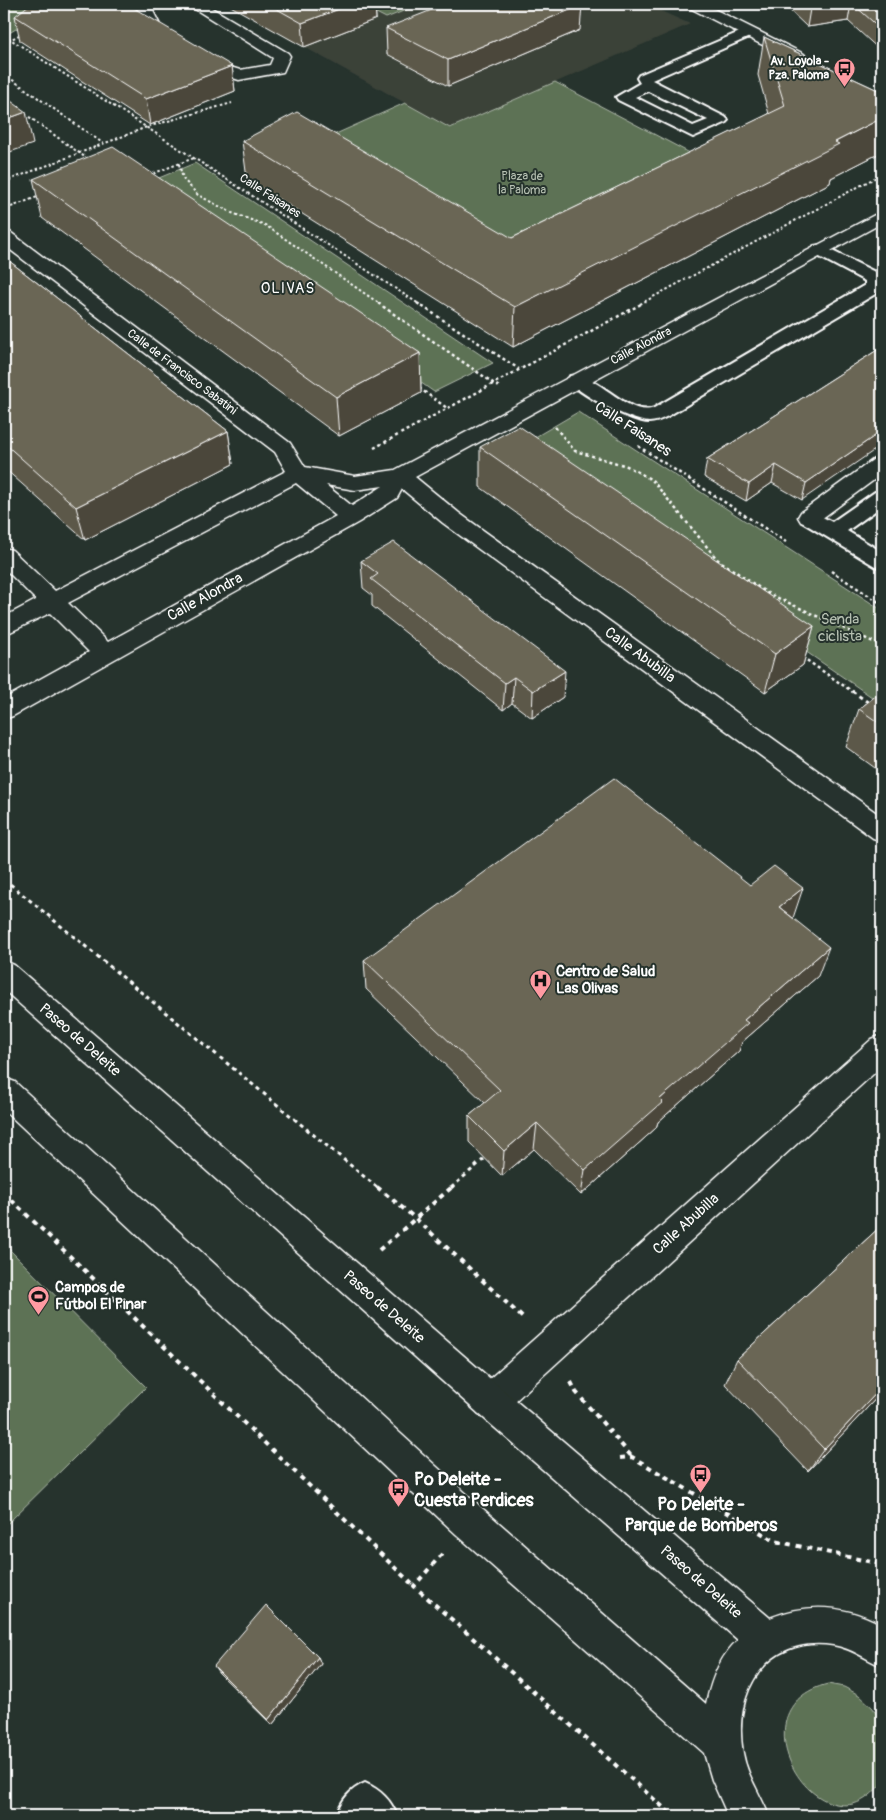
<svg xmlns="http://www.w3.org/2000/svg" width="886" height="1820" font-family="Pangolin,sans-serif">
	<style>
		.built { fill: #3b4239 }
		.green { fill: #5d7255; stroke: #aeb8aa }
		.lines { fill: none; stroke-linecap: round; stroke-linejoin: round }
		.service-casing { stroke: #fff; stroke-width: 4 }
		.minor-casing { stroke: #fff; stroke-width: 3 }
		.secondary-casing { stroke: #fff; stroke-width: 3 }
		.path-far3 { stroke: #fff; stroke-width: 2; stroke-dasharray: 2.5 2.5; stroke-linecap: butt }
		.path-far2 { stroke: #fff; stroke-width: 2.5; stroke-dasharray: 3 3; stroke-linecap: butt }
		.path-far1 { stroke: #fff; stroke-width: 3; stroke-dasharray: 4 4; stroke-linecap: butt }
		.path { stroke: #fff; stroke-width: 4; stroke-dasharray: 5 5; stroke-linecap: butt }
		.service { fill: #26332d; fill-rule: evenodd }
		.minor { fill: #26332d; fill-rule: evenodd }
		.secondary { fill: #26332d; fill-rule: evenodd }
		.wall { fill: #5c5848; stroke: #fff }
		.shaded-wall { fill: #4b473b; stroke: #fff }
		.building { fill: #6b6654; stroke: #fff }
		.labels { text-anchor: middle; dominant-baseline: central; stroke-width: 4; stroke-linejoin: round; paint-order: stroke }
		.far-poi-label { font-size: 12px; font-weight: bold; fill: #fff; stroke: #26332d; text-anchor: end }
		.far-park-label { font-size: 12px; fill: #b6c0b2; stroke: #26332d }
		.far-street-label { font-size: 12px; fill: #fff; stroke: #26332d }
		.far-quarter-label { font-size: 15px; letter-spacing: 1px; fill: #fff; stroke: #26332d }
		.street-label { font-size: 15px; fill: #fff; stroke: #26332d }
		.park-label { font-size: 15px; fill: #b6c0b2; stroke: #26332d }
		.poi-label { font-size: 15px; font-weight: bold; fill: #fff; stroke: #26332d; text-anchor: start }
		.near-poi-label { font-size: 18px; font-weight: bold; fill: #fff; stroke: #26332d; text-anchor: start }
	</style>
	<rect width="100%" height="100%" fill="#26332d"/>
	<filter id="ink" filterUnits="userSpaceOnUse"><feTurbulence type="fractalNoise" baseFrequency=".02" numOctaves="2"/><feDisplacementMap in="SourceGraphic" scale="10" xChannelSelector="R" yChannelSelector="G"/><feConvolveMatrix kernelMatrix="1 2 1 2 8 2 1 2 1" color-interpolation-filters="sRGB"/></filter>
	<g filter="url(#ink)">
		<!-- built -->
		<path class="built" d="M227 4H645L690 24 450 128Z"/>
		<!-- green -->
		<path class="green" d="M4 4H46L33 19 4 36Z
			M359 4H421L386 18Z
			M555 82 724 171 510 277 300 150 405 103 450 128Z
			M195 163 493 363 434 392 142 185Z
			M578 412 882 610V704L513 450Z
			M4 1244 146 1387 4 1527Z
			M828 1684 844 1687 859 1695 873 1708 882 1724 881 1784C873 1793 865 1801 853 1804 797 1816 744 1704 828 1684Z"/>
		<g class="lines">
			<defs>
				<path id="service" d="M749 28 756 32 754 35 652 80 725 117 728 120 725 123 693 137 618 100 616 97 640 83 637 78 639 75ZM648 91 708 120 693 126 635 97Z
					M820 245 877 273 882 281 877 293 668 416C662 419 655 422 649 422 631 421 578 394 568 380L570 376C596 370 628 419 654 408L865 285V281L814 254 812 250 814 246Z
					M882 491V506L847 531 882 552V568L875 566 802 522 799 517 802 512 809 510 832 522 875 492Z
					M365 1783C381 1790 391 1800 397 1816H336C342 1800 349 1790 365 1783Z"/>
				<path id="minor" d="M144 4H160L153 11 161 27 214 62 240 70 270 65 273 58 187 4H205L288 53 290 56 283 72 239 80 233 78 202 68 149 33 137 10Z
					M685 4H704L804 54 806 57 804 60H792L688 7Z
					M882 211V223L415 477 459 513 882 817V841L873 838 443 523 402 489 397 498 359 522 13 716 4 719V699L89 652 50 613 4 635V617L36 600 4 568V548L12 550 55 591 286 471 275 452 4 245V231L10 232 290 443 305 467 355 476 395 470ZM296 483 336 516 108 642 68 603ZM326 485 355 490 383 486 352 506Z
					M882 457V474L817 522 809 524 801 522 798 517 801 512 874 459Z
					M882 1035V1066L502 1413 490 1418 478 1413 473 1401 478 1389 872 1039Z"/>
				<path id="secondary" d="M4 961 14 965 502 1389 770 1618C809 1602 845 1605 882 1625V1666C865 1659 852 1648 833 1645 766 1635 732 1692 743 1753 747 1776 761 1795 769 1816H728L712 1780 704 1753 456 1534 4 1110V1078L15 1082 482 1508 706 1704C711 1680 720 1656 738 1640L478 1413 4 990Z"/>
			</defs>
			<!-- service casing -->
			<use href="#service" class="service-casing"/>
			<!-- minor casing -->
			<use href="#minor" class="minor-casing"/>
			<!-- secondary casing -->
			<use href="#secondary" class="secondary-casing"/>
			<!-- path-far3 -->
			<path class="path-far3" d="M4 35 419 304
				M4 43 21 34
				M4 74 104 144
				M25 114 89 160
				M179 164 183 179 198 195 232 213 265 225 380 304
				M149 175 194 158
				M4 182 147 127 232 103
				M11 207 40 196
				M640 304 882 174"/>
			<!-- path-far2 -->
			<path class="path-far2" d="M378 303 499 387
				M417 303 519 369
				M419 388 447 408
				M555 427 575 451 627 466 652 480 717 559 767 593 882 646
				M638 446 786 542
				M374 448 643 303
				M831 571 882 604
				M802 657 853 692"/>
			<!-- path-far1 -->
			<path class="path-far1" d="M852 691 869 703
				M4 879 378 1188
				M451 1188 484 1159"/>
			<!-- path -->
			<path class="path" d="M377 1187 415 1218 523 1318
				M4 1193 414 1586
				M379 1250 452 1187
				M571 1382 576 1392 632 1457
				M620 1458 632 1457 775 1541 876 1563 882 1560
				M442 1554 414 1586 673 1816"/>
			<!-- service -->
			<use href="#service" class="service"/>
			<!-- minor -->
			<use href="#minor" class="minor"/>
			<!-- secondary -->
			<use href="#secondary" class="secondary"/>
		</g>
		<!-- wall -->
		<path class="wall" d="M227 4H375L376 19 304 47Z
			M783 4H882V52L848 21 807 27Z
			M15 16 232 66 235 91 150 125 20 41Z
			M386 28 580 30 448 86 387 54Z
			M764 37 882 92V152L831 178 830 183 513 347 247 179 242 141 512 238 769 114 758 75Z
			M33 179 420 353 421 393 339 436 42 218Z
			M4 257 228 431 233 464 85 540 4 468Z
			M882 347 802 500 772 483 746 501 704 477 707 459Z
			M480 447 814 626 803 665 765 692 480 487Z
			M361 561 563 697 532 718 512 703 503 710 372 606V595L363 588Z
			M882 691V773L846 747 859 709Z
			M750 885 793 918 818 976 742 1042 739 1051 658 1122 656 1128 581 1195 534 1149 502 1176 469 1142V1116L485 1103 366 989 364 960Z
			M882 1225V1392L808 1471 725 1384 737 1359Z
			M318 1657 321 1664 272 1725 219 1673 214 1666Z"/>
		<!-- shaded-wall -->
		<path class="shaded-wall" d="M352 4H375L376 19 304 47 302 23Z
			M843 4H851L848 21 807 27 810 9Z
			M582 5 580 30 448 86V60Z
			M232 66 235 91 150 125 146 99Z
			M26 112 33 144 4 154V120Z
			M882 118V152L831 178 830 183 513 347 515 307Z
			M420 353 421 393 339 436 336 397Z
			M228 431 233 464 85 540 76 507Z
			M882 431V445L802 500 806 483Z
			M776 465 772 483 746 501 749 484Z
			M814 626 803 665 765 692 775 654Z
			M565 671 563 697 532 718 533 691Z
			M514 677 512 703 503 710 505 683Z
			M803 888 793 918 779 907Z
			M829 947 818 976 742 1042 739 1051 658 1122 656 1128 581 1195 585 1170 744 1020Z
			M537 1123 534 1149 502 1176 504 1151Z
			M882 1387V1392L808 1471 824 1449Z
			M318 1657 321 1664 272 1725 268 1720Z"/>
		<!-- building -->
		<path class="building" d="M30 4H127L232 66 146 99 15 16Z
			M268 4H352L302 23Z
			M447 4H580L582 5 448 60 386 28Z
			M805 4H843L810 9Z
			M853 4H882V30Z
			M764 37 882 92V118L835 142 839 144 515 307 242 141 297 112 512 238 785 106Z
			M4 96 26 112 4 120Z
			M113 147 420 353 336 397 33 179Z
			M4 257 228 431 76 507 4 443Z
			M882 347V431L806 483 776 465 749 484 707 459Z
			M519 426 814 626 775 654 480 447Z
			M394 542 565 671 533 691 514 677 505 683 371 579 378 574 361 561Z
			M882 691V725L859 709Z
			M614 778 750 885 774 866 803 888 779 907 829 947 744 1020 748 1023 660 1099 663 1102 585 1170 537 1123 504 1151 469 1116 500 1090 364 960Z
			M882 1225V1387L824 1449 737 1359Z
			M266 1605 318 1657 268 1720 214 1666Z"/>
	</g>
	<!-- icons -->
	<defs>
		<symbol id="bus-pin" viewBox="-11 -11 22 30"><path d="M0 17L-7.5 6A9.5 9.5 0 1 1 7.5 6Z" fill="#ff9aa2" stroke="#26332d"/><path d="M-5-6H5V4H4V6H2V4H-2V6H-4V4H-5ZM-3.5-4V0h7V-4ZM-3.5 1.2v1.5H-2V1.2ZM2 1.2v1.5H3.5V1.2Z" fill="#111"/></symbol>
		<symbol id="hospital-pin" viewBox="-11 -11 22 30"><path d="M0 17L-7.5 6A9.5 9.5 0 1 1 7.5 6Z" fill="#ff9aa2" stroke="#26332d"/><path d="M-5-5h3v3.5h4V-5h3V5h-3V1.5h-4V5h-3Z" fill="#111"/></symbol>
		<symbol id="stadium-pin" viewBox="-11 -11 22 30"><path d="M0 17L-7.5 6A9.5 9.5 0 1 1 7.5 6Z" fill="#ff9aa2" stroke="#26332d"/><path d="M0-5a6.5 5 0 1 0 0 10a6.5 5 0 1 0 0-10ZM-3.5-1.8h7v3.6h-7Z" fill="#111"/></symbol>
	</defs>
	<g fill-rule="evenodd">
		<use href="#bus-pin" x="832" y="56" width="25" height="34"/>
		<use href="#hospital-pin" x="528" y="968" width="25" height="34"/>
		<use href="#stadium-pin" x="26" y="1284" width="25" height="34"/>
		<use href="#bus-pin" x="688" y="1462" width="25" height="34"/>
		<use href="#bus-pin" x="386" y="1476" width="25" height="34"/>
	</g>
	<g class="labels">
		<!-- far-poi labels -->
		<g class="far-poi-label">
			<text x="829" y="61">Av. Loyola -<tspan x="829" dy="14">Pza. Paloma</tspan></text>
		</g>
		<!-- far-park labels -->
		<g class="far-park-label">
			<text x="522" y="176">Plaza de<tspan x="522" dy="14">la Paloma</tspan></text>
		</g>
		<!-- far-street labels -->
		<g class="far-street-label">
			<text transform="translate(270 196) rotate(33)">Calle Faisanes</text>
			<text transform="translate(641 346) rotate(-28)">Calle Alondra</text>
			<text transform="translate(182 372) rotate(37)">Calle de Francisco Sabatini</text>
		</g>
		<!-- far-quarter labels -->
		<g class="far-quarter-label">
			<text x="288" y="288">OLIVAS</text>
		</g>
		<!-- street labels -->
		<g class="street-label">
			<text transform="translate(633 429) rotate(33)">Calle Faisanes</text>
			<text transform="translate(205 597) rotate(-29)">Calle Alondra</text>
			<text transform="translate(640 655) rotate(36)">Calle Abubilla</text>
			<text transform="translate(80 1040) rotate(41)">Paseo de Deleite</text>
			<text transform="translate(686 1224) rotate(-42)">Calle Abubilla</text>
			<text transform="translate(384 1307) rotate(41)">Paseo de Deleite</text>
			<text transform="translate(701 1582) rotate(41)">Paseo de Deleite</text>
		</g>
		<!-- park labels -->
		<g class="park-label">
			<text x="840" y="619">Senda<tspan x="840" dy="17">ciclista</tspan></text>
		</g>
		<!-- poi labels -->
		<g class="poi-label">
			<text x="556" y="971">Centro de Salud<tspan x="556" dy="17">Las Olivas</tspan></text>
			<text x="55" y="1287">Campos de<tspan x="55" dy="17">Fútbol El Pinar</tspan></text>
		</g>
		<!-- near-poi labels -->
		<g class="near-poi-label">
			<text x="414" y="1479">Pº Deleite -<tspan x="414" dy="21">Cuesta Perdices</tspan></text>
			<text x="701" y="1504" text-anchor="middle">Pº Deleite -<tspan x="701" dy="21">Parque de Bomberos</tspan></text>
		</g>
	</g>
	<!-- margin -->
	<rect width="886" height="1820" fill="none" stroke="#26332d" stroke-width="20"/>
	<rect x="10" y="10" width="866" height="1800" fill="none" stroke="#fff" stroke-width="2" filter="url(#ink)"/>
</svg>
